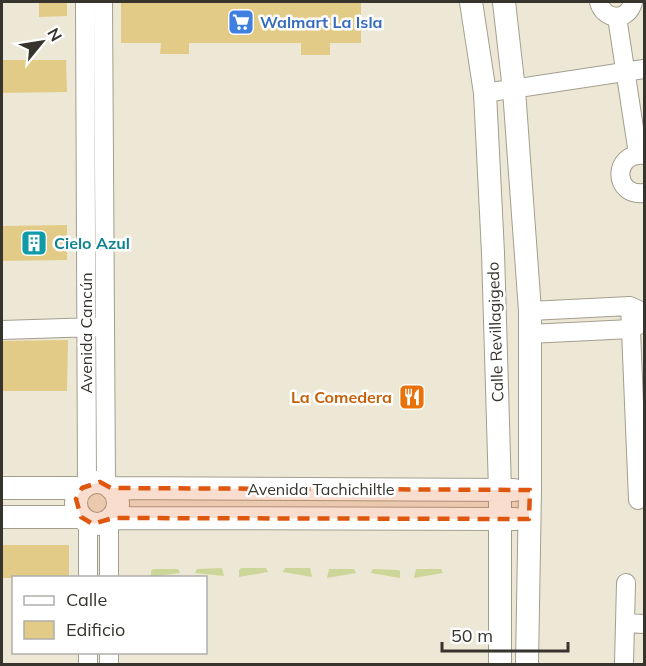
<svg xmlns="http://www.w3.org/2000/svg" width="646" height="666" font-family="Mulish,sans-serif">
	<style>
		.green { fill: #ccd698 }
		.building { fill: #e2cb87 }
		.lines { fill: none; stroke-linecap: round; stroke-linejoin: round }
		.minor-casing { stroke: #a39e8e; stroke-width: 20 }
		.tertiary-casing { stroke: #a39e8e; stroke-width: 24 }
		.minor { stroke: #fff; stroke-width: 18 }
		.tertiary { stroke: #fff; stroke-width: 22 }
		.marked { fill: #df570e; fill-opacity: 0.2; stroke: #df570e; stroke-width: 4.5; stroke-dasharray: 12 8; stroke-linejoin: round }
		.labels { text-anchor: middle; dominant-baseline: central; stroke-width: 5; stroke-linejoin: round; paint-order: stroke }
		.shop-label { font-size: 16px; font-weight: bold; fill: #366cbe; stroke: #fff; text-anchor: start }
		.culture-label { font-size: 16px; font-weight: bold; fill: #0d838f; stroke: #fff; text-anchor: start }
		.street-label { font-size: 16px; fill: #37342e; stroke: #fff }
		.food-label { font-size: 16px; font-weight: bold; fill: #c56008; stroke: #fff; text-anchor: end }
	</style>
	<rect width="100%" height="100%" fill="#ede7d6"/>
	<!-- green -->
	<path class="green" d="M222 568 224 576 195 573 197 569Z
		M241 568H266L268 572 239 577V570Z
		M285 568H310L312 577 283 572Z
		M153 569H178L180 573 151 577V571Z
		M329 569H354L356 573 327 578Z
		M373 569 398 570 400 571V578L371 573Z
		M416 569H441L443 573 414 578Z"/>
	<!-- building -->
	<path class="building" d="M39 2H67V16L39 17Z
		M121 2H361V43H330V55H301V43H189V54H160L161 43H121Z
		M2 60H66L67 92 2 93Z
		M67 225V260L2 261V226Z
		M68 340 67 391H2V341Z
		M2 545H69V578H2Z"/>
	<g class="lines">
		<defs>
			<path id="minor" d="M85 2 87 484
				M103 2 106 484
				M599 2C604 21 628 22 633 2
				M617 17 638 154
				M485 93 644 69
				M644 155C612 152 613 197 644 193
				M630 306 638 500
				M530 311 630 306 641 311
				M2 330 96 327
				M529 334 631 329 644 322
				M88 522V578
				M109 578V520
				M625 623 644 624
				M88 652V664
				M109 664V652
				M624 664 626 583"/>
			<path id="tertiary" d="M471 2 485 93 493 253 500 490V664
				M504 2 514 90 530 311V490L527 664
				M76 503a21 21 0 1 1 42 0a21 21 0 1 1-42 0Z
				M2 488H82
				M111 488 514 490
				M2 517H81
				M111 518 515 519"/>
		</defs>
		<!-- minor casing -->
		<use href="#minor" class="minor-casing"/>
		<!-- tertiary casing -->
		<use href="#tertiary" class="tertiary-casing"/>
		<!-- minor -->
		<use href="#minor" class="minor"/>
		<!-- tertiary -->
		<use href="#tertiary" class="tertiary"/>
	</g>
	<!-- marked area -->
	<path class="marked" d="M100 482 111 488 530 490 529 519 113 518 93 524 81 517 76 499 82 488Z"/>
	<!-- icons -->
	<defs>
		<symbol id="supermarket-square" viewBox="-11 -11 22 22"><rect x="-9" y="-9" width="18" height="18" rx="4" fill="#3f7fe0" stroke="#fff"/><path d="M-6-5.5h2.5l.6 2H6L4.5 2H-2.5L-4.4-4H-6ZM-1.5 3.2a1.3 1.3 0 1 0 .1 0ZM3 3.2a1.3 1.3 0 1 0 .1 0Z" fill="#fff"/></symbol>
		<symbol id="building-square" viewBox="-11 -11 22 22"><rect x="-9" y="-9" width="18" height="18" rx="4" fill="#0f9aa8" stroke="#fff"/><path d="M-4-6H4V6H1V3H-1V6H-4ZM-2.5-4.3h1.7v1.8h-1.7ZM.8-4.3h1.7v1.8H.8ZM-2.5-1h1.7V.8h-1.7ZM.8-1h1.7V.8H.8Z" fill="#fff"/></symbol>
		<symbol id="restaurant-square" viewBox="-11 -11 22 22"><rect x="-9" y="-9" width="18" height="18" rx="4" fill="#e8710a" stroke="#fff"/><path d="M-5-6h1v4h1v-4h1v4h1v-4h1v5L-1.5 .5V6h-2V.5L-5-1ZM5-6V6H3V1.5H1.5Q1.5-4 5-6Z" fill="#fff"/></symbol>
	</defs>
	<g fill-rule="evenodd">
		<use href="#supermarket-square" x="226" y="7" width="30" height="30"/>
		<use href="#building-square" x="19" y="228" width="30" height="30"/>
		<use href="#restaurant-square" x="397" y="382" width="30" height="30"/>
	</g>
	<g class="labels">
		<!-- shop labels -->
		<g class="shop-label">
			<text x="260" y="22">Walmart La Isla</text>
		</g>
		<!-- culture labels -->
		<g class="culture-label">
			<text x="54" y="243">Cielo Azul</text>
		</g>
		<!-- street labels -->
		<g class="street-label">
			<text transform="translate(495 332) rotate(-92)">Calle Revillagigedo</text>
			<text transform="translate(86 333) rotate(-90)">Avenida Cancún</text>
			<text x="321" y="489">Avenida Tachichiltle</text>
		</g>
		<!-- food labels -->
		<g class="food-label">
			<text x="392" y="397">La Comedera</text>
		</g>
	</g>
	<!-- border -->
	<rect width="646" height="666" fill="none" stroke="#37342e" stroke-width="6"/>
	<!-- legend -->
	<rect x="12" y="576" width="195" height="78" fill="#ffffff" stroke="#afaeab" stroke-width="1.5"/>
	<rect x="24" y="596" width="30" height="9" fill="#ffffff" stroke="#afaeab" stroke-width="1.5"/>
	<text x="66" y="606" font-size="18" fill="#37342e">Calle</text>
	<rect x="24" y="621" width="30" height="18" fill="#e2cb87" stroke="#afaeab" stroke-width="1.5"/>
	<text x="66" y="636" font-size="18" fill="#37342e">Edificio</text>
	<!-- north arrow -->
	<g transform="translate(42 42) rotate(60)" stroke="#ffffff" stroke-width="4.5" paint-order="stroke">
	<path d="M0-4.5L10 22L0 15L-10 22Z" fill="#37342e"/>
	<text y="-9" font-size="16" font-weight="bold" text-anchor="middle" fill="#37342e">N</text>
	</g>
	<!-- scale -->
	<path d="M442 642v9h126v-9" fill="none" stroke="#37342e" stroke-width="3"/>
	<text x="451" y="642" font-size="18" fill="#37342e" stroke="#ffffff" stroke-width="4.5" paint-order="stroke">50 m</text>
</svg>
